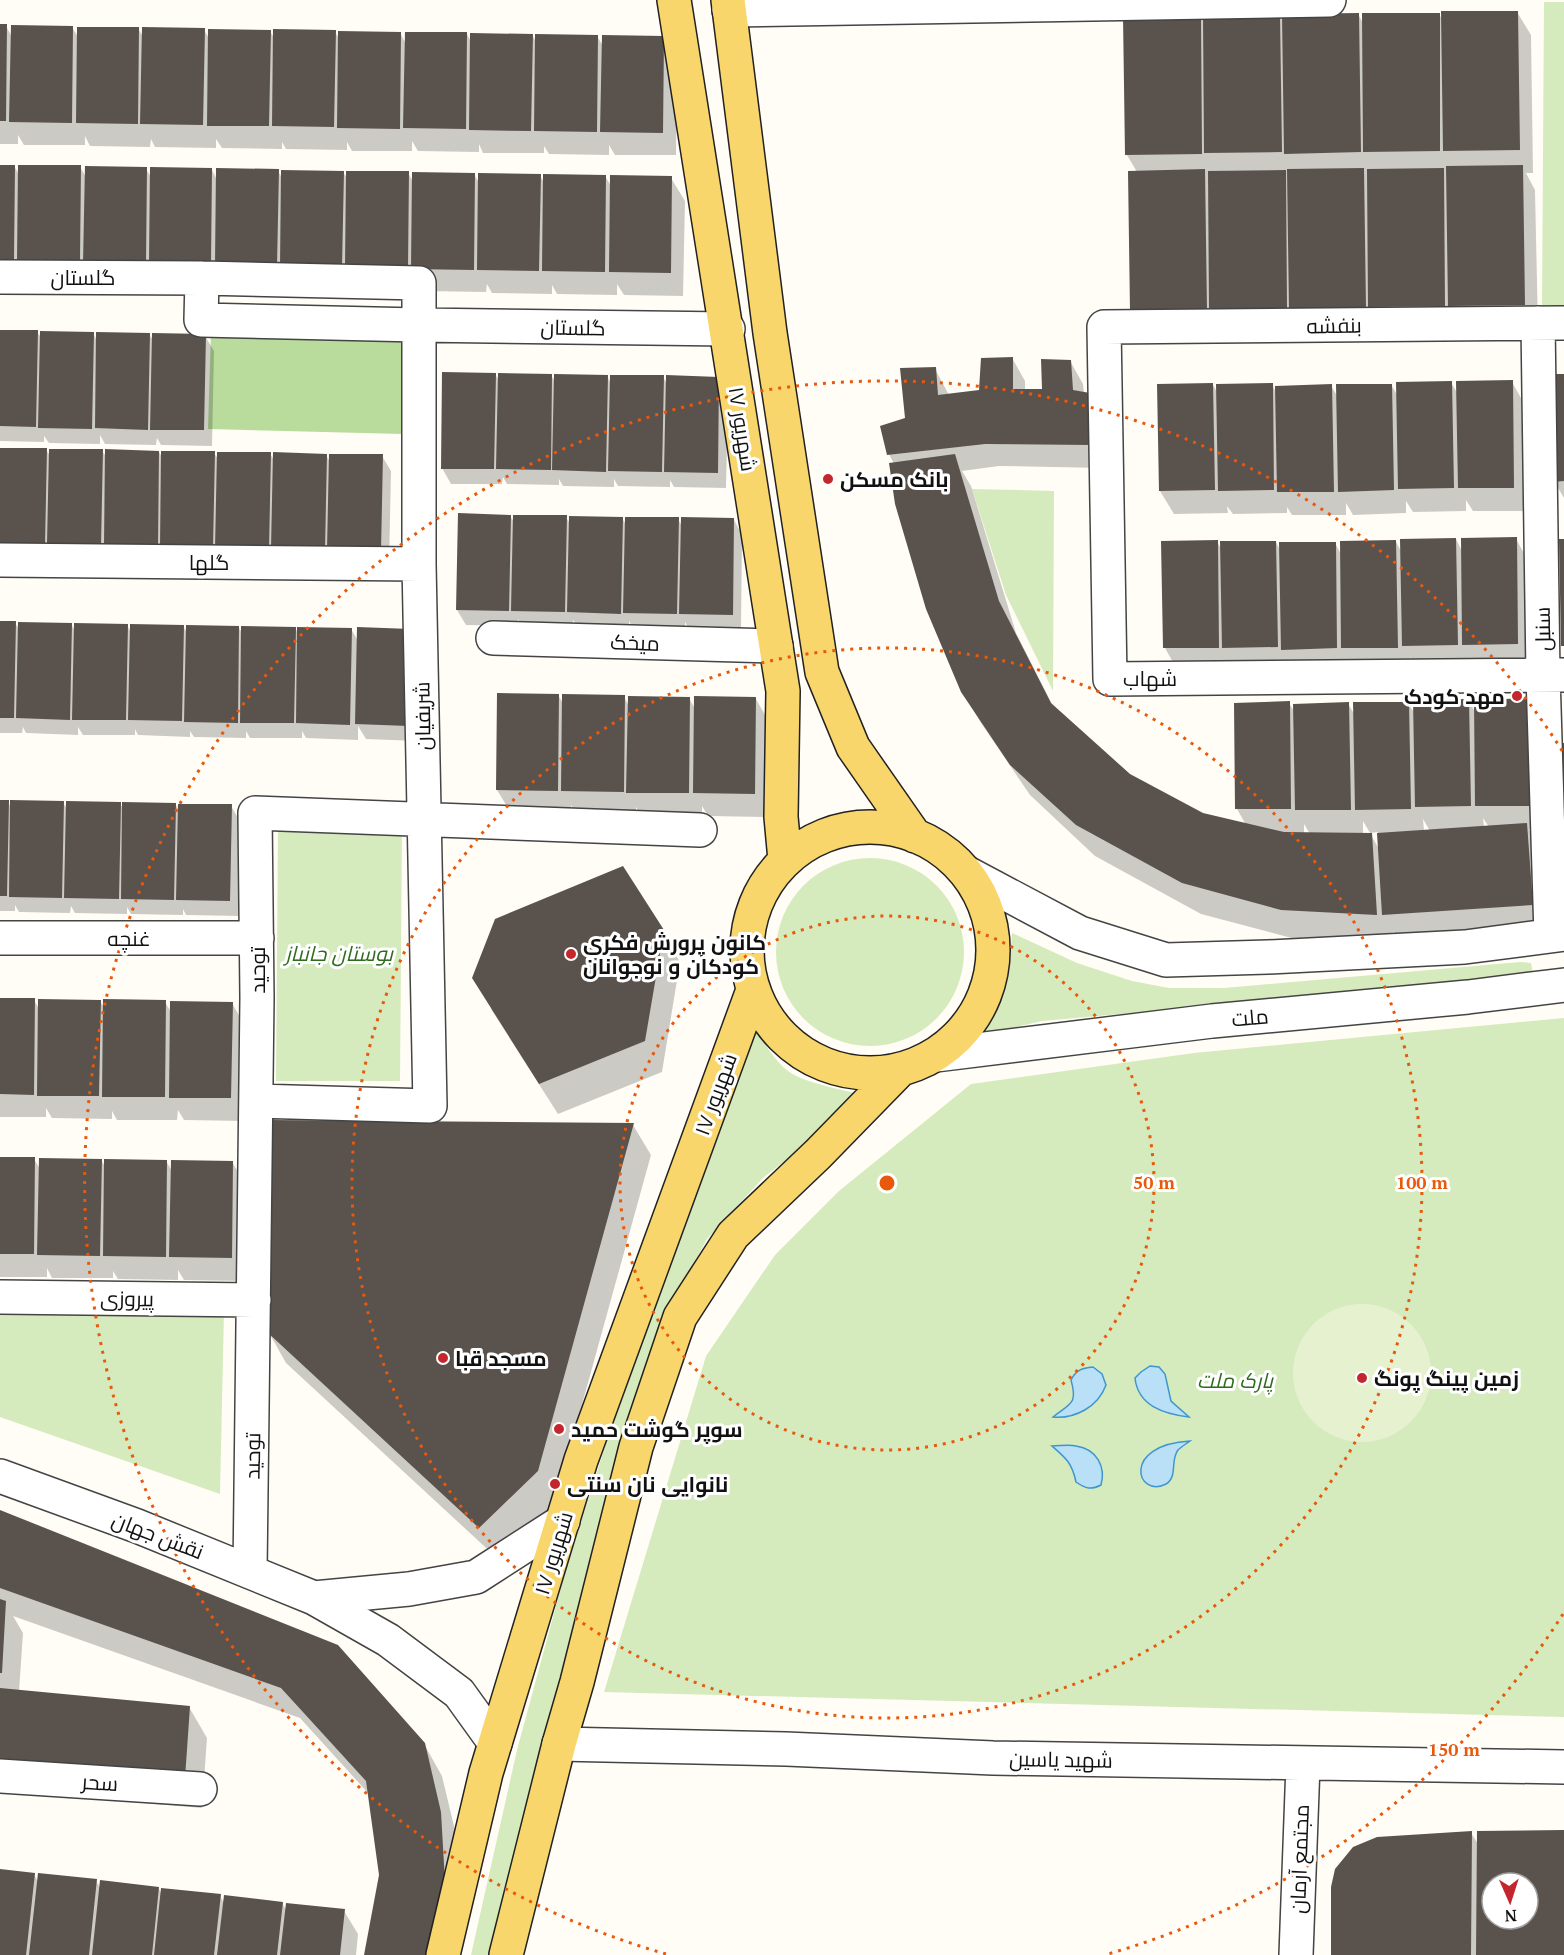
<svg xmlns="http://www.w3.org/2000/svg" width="1564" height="1955" font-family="'PT Serif',Cairo,serif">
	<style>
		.green { fill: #d5ebbd }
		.forest { fill: #b9dc9c }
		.pitch { fill: #e6f2cf }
		.water { fill: #b9e0f7; stroke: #3f96cf; stroke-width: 1.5 }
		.shadow { fill: #0003; fill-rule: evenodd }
		.building { fill: #5a524d; fill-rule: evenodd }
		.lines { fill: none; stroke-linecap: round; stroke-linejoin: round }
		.minor-casing { stroke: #444; stroke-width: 36 }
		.major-casing { stroke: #222; stroke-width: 36 }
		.minor { stroke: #fff; stroke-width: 33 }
		.major { stroke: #f9d66b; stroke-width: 33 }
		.ring { fill: none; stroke: #e8590c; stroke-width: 3; stroke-dasharray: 3 6 }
		.poi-dot { fill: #c4262e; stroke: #fff; stroke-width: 2 }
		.labels { text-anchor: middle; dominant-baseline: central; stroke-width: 6; stroke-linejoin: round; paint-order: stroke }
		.street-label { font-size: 21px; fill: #111; stroke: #fff }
		.poi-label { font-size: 21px; font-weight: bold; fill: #111; stroke: #fff; text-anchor: start }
		.park-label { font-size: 21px; font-style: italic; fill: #2f6b1f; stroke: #fff }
		.centre { fill: #e8590c; stroke: #fff; stroke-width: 3 }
		.ring-label { font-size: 18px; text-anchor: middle; font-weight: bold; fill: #e8590c; stroke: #fff; stroke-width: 6; stroke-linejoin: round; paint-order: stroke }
	</style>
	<rect width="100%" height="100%" fill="#fffdf5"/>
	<!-- green -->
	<path class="green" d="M1544 2H1564V306H1542Z
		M972 489 1054 491 1053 691 1006 595Z
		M278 824 402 825 400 1081H276Z
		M776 952a94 94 0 1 1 188 0a94 94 0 1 1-188 0Z
		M1012 933 1077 963 1132 981 1169 988H1224L1520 962 1531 963 1533 973 1525 978 1042 1021 982 1035 999 1007 1009 974Z
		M1564 1018V1717L604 1692 706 1356 775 1255 839 1191 971 1084 1194 1053Z
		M756 1030C765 1044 774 1060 788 1071 803 1082 835 1088 854 1093L830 1120 795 1153 764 1177 707 1239 672 1303 611 1491 568 1647 531 1797 495 1955H471L517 1750 566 1569 652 1300 721 1130Z
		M0 1309 224 1311 220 1494 0 1417Z"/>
	<!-- forest -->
	<path class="forest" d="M211 332 405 337 403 434 208 429Z"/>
	<!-- pitch -->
	<path class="pitch" d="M1293 1373a69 69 0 1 1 138 0a69 69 0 1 1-138 0Z"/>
	<!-- water -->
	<path class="water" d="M1150 1366 1159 1367 1165 1374 1171 1401 1189 1417C1164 1414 1138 1406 1135 1378L1141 1372Z
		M1093 1367 1102 1374 1106 1385C1098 1407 1075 1419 1053 1417 1070 1403 1078 1405 1071 1380 1076 1370 1082 1368 1093 1367Z
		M1190 1441C1186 1444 1181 1447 1178 1450 1170 1460 1178 1477 1166 1484 1137 1499 1120 1445 1190 1441Z
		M1052 1446C1060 1446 1069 1444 1076 1446 1097 1449 1106 1467 1101 1485 1091 1490 1086 1489 1076 1482 1072 1463 1066 1458 1052 1446Z"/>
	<!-- shadow -->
	<path class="shadow" d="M1517 12 1531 35 1533 173H1526L1535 190 1538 328 1145 334 1137 172 1127 155 1200 16 1205 25 1280 16 1284 23 1358 14 1363 23 1439 14 1443 21Z
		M0 26H6L12 37 72 27 78 37 138 28 143 37 204 30 210 40 270 31 274 38 335 32 340 40 400 33 406 44 467 34 471 42 532 35 537 43 597 36 603 46 664 37 677 60 676 155H615L609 145V155L549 154 544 146V153H483L479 144V152L418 151 412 141V151H352L347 142V150L286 149 282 142V149L222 148 216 139V148L155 147 151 139 150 147 90 146 85 136V145H24L18 135V144H0Z
		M0 166H14L20 176 80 167 86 177 146 169 151 177 212 170 217 180 278 171 282 178 343 172 348 180 408 173 414 183 474 174 479 183 540 176 545 184 605 176 611 186 671 178 685 201 683 296 624 295 617 284V295L557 294 552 285V294L492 293 487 284 486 292 0 284Z
		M0 331 37 332 42 339 93 333 97 341 149 334 154 342 205 336 214 351 212 446 161 445 157 438 156 445 105 444 100 435V444L49 443 44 436V442L0 441Z
		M1012 358 1025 381V391L1044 390 1070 361 1083 384 1084 394 1104 468 999 466 962 471 971 486 1016 633 1054 708 1130 775 1202 814 1246 825 1237 809 1235 704 1289 703 1295 713 1348 704 1355 715 1408 703 1415 714 1469 701 1475 712V701L1544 829H1529L1540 848 1545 928 1397 938 1393 931 1394 946 1299 940 1201 914 1095 856 1030 795 981 723 962 691 894 464 889 454 935 369 949 395 981 391ZM1483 818 1489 827H1484ZM1423 819 1430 831H1424ZM1363 821 1370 833 1378 832 1379 849 1371 835H1363ZM1304 824 1310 834H1304Z
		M495 374 500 382 551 375 555 382 607 376 611 384 663 377 667 384 719 378 728 394 726 488 674 487 670 480V487L618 486 614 479V487L563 486 559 479V485L507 484 503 477 502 484H451L442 468Z
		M1564 375V498L1554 481Z
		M1512 382 1525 405 1527 511H1473L1466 500V511L1413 512 1406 501V513L1353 515 1346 503V515H1292L1287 507V513L1233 514 1227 506 1228 513 1174 514 1160 491 1159 386 1213 385 1218 394 1272 385 1277 394 1331 386 1338 397 1391 385 1398 396 1451 383 1458 394Z
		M0 449 46 450 51 457 102 451 107 458 159 452 163 459 214 453 218 459 270 454 274 460 326 455 330 462 382 456 391 471 389 566 2 559Z
		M510 516 515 524 566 517 570 524 622 518 626 525 678 519 682 526 734 520 742 535 741 630 689 629 685 622V629L633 628 629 621V629L578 627 573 620V627L522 626 518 619 517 626 466 625 457 610Z
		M1456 539 1462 551 1516 539 1529 562 1531 667 1477 668 1470 657 1471 668 1417 669 1410 657 1411 671H1356L1350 660V671H1178L1165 648 1217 542 1222 550 1276 542 1281 552 1335 543 1341 554 1396 542 1402 553Z
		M0 623H15L19 629 71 624 75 631 127 625 131 633 183 626 187 633 239 628 243 635 295 628 299 635 351 629 417 741 366 739 358 726V740L306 738 302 731V738H250L246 731V738L194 737 190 731V737L138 735 135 729V735H83L78 727V735L26 733 23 727 22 733H0Z
		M558 695 564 705 624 697 629 706 689 698 695 709 756 699 769 722 768 817 708 816 702 806V816H641L636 807V815L576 814 571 805V814L511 813 497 790Z
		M0 801 8 802 11 808 63 803 68 810 120 804 124 810 176 805 179 811 231 806 240 821 238 916 186 915 183 909V915L131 914 127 907V914L75 913 71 906 70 913 19 912 15 905V911H0Z
		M662 931 680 962 662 1072 558 1114 491 1009Z
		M0 999 34 1000 39 1009 100 1001 105 1009 165 1002 171 1012 232 1003 245 1026 244 1121 184 1120 178 1110 177 1120H117L112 1111V1119L52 1118 46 1108V1117H0Z
		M633 1125 651 1155 555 1502 497 1558 286 1363 268 1331Z
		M0 1158 34 1159 40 1169 101 1160 106 1168 166 1161 172 1171 232 1162 246 1185 244 1281 184 1280 178 1270V1280L118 1279 113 1271V1278H52L47 1268V1277H0Z
		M0 1512 424 1744 442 1776 458 1843 462 1914 365 1955 381 1875 369 1794 300 1718 13 1616 23 1633 19 1692 189 1707 207 1738 202 1808 0 1791Z
		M1564 1831V1955H1333L1471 1833 1478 1844ZM1492 1883H1528V1919H1492Z
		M0 1870 34 1874 38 1882 96 1881 101 1889H159L162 1895 220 1896 224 1903H282L286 1910 344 1911 358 1934 356 1955H0Z"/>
	<!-- building -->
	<path class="building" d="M1441 11H1518L1520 150 1443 151Z
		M1359 13 1361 152 1284 154 1282 14Z
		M1362 13H1440V151L1363 152Z
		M1201 15 1202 154 1125 155 1123 16Z
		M1203 15H1280L1282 152 1204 153Z
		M0 24H7L6 121H0Z
		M11 25 73 26 72 123 9 122Z
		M77 27H139L138 124 76 123Z
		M142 27 205 28 203 125 140 124Z
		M208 29 271 30 269 126H207Z
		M273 29 336 30 334 127 272 126Z
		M338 31 401 32 400 129 337 128Z
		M405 32H467L466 129 403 128Z
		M470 33 533 34 531 131 469 130Z
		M535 34 598 35 597 132 534 131Z
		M602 35 664 36 663 133 600 132Z
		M0 165H15L14 262 0 261Z
		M18 165H81L80 262 17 261Z
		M1523 165 1525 305 1448 306 1446 166Z
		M85 166 147 167 146 264 83 263Z
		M150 167 212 168 211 265 149 264Z
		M216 168 279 169 277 266 215 265Z
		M1364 168 1366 308 1289 309 1287 169Z
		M1444 168 1445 306 1368 307 1367 169Z
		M1205 169 1207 310 1130 311 1128 171Z
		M281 170 344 171 342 268 280 267Z
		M1286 170 1287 308H1209L1208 171Z
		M346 171H409L408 268 345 267Z
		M412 172 475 173 474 270 411 269Z
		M478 173 541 174 539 271 477 270Z
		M543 174 606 175 605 272 542 271Z
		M610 175 672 176 671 273 609 272Z
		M0 330H38L36 427 0 426Z
		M40 331 94 332 92 429 38 428Z
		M96 332 150 333 148 430 95 428Z
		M152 333 206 334 204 430H150Z
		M1013 357V389H1042L1041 359 1071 360 1073 390 1090 393 1092 445 985 444 887 455 880 426 905 418 900 368 936 367 938 395 979 390 981 358Z
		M442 372 496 373 494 469H441Z
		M498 373 552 374 551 470 496 469Z
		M554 374 608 375 606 472 552 470Z
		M1551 374H1564V481L1553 482Z
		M610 375H664L662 472 608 471Z
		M666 375 719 377 718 473 664 472Z
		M1513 380 1514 488H1458L1456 381Z
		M1452 381 1454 488 1398 489 1396 382Z
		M1213 383 1215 490 1159 491 1157 384Z
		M1273 383 1274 490 1218 491 1216 384Z
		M1332 384 1334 492H1277L1275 386Z
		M1336 384H1392L1394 490 1338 492Z
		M0 448H47L45 545 0 544Z
		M49 449H103L101 546 47 545Z
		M105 449 159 451 158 548 104 546Z
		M161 451H215L213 548 160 547Z
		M217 452H271L269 549H215Z
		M273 452 327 454 325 550 271 549Z
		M329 454H383L381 551 327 550Z
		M955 454 999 601 1051 703 1130 774 1203 813 1284 832 1372 833 1377 915 1281 910 1182 883 1076 825 1010 765 961 692 926 609 895 504 889 463Z
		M458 513 511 515 509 611 456 610Z
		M513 515H567L565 612 511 611Z
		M569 516 623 517 621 614 567 612Z
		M625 517H679L677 614 623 613Z
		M681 517 734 518 733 615 679 614Z
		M1517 537 1518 644 1462 645 1461 538Z
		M1456 538 1458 645 1402 646 1400 539Z
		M1559 539H1564V646H1561Z
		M1218 540 1219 648H1163L1161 541Z
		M1396 540 1398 648H1341L1340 541Z
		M1220 541H1276L1278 647 1222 648Z
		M1279 542H1336L1337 648 1281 650Z
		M0 621H16L14 718H0Z
		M18 622 72 623 70 720 16 718Z
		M74 623 128 624 126 720H72Z
		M130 624 184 625 182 721 128 720Z
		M186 625 239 626 238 723 184 722Z
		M241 626 296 627 294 723H240Z
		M297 627 352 628 350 725 296 723Z
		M357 627 411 629 409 726 355 724Z
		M497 693 559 694 558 791 496 790Z
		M562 694 625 695 624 792 561 791Z
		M628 696 690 697 689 793H626Z
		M694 696 756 697 755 794 693 793Z
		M1530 698 1531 806H1475L1474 700Z
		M1469 699 1471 806 1415 807 1413 700Z
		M1290 701 1291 809H1235L1234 703Z
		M1349 702 1351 810H1295L1293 704Z
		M1353 702H1409L1411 809 1355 810Z
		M1559 743H1564V796H1562Z
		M0 800H9L7 896H0Z
		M10 800 64 801 62 898 9 897Z
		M66 801 121 802 119 899 64 898Z
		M122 802 176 803 174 900 121 899Z
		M178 804H232L230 901 176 900Z
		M1527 823 1533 905 1382 915 1377 833Z
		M623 866 664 930 645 1041 539 1084 472 978 495 919Z
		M0 998H35L34 1095 0 1094Z
		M38 999 101 1000 99 1096H37Z
		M103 999 166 1000 165 1097H102Z
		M170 1001 233 1002 231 1098H169Z
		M271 1120 634 1123 538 1471 479 1528 267 1332Z
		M0 1157H35L34 1254H0Z
		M39 1158 102 1159 100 1256 37 1255Z
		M104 1159 167 1160 166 1257 103 1256Z
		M171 1160 233 1161 232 1258 169 1257Z
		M0 1510 338 1645 425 1743 441 1812 445 1882 428 1955H364L379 1875 366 1781 281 1688 0 1588Z
		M0 1599 6 1601 2 1673H0Z
		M0 1688 190 1706 185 1778 0 1763Z
		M1564 1830V1955H1476L1477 1831ZM1492 1883H1528V1919H1492Z
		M1472 1831 1471 1955H1331V1887L1335 1869 1353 1847 1377 1837Z
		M0 1869 35 1873 26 1955H0Z
		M38 1873 97 1879 89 1955H29Z
		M100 1880 159 1887 152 1955H92Z
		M161 1888 221 1894 214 1955H154Z
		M224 1895 283 1902 277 1955H217Z
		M286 1903 345 1909 340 1955H280Z"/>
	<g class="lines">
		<defs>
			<path id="minor" d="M729 10 1329 0
				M0 277 202 278 419 283V564L430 1106 256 1101
				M202 278 201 320 418 325 728 329
				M1538 323 1543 675 1551 935
				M1564 323 1104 327 1110 679 1564 675
				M0 560 419 564
				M493 638 776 646
				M967 873 1080 933 1166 960 1268 957 1465 947 1564 934
				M0 938H257
				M936 1055 1212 1021 1468 997 1564 985
				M0 1297 254 1300
				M0 1476 137 1526 314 1598 388 1640 459 1693 495 1743
				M250 1572 257 998 255 813 700 830
				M314 1598 409 1589 476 1577 563 1521
				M559 1744 786 1749 993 1758 1564 1767
				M0 1776 200 1789
				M1296 1955 1303 1764"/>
			<path id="major" d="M674 0 783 691 781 817 785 860
				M728 0 770 333 822 672 853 747 915 836
				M747 950a123 123 0 1 1 246 0a123 123 0 1 1-246 0Z
				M443 1955 486 1773 581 1460 753 990
				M506 1955 559 1744 577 1682 636 1447 680 1317 733 1235 818 1154 900 1070"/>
		</defs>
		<!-- minor casing -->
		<use href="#minor" class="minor-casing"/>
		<!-- major casing -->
		<use href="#major" class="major-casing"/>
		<!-- minor -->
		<use href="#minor" class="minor"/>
		<!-- major -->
		<use href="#major" class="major"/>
	</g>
	<!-- distance rings -->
	<g class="ring">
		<circle cx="887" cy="1183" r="267"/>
		<circle cx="887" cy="1183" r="535"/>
		<path d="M1563 1614A802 802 0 0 1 1108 1954M666 1954A802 802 0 1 1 1563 752"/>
	</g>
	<!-- markers -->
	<g class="poi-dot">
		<circle cx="828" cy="479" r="6"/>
		<circle cx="1517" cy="696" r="6"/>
		<circle cx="571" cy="954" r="6"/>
		<circle cx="443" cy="1358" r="6"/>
		<circle cx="1362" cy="1378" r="6"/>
		<circle cx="559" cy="1429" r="6"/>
		<circle cx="555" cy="1484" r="6"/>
	</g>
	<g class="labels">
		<!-- street labels -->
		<g class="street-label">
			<text x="83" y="277">گلستان</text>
			<text transform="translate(1334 325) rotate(-1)">بنفشه</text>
			<text transform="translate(573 327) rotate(1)">گلستان</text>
			<text transform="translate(743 429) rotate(81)">۱۷ شهریور</text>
			<text x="209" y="562">گلها</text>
			<text transform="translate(1542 629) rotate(-91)">سنبل</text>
			<text transform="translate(635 642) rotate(2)">میخک</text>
			<text x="1150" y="678">شهاب</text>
			<text transform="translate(422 716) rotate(-91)">شریفیان</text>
			<text x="129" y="938">غنچه</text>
			<text transform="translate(257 970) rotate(-90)">توحید</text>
			<text transform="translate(1250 1017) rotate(-5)">ملت</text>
			<text transform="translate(715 1094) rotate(-70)">۱۷ شهریور</text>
			<text transform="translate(127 1298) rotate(1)">پیروزی</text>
			<text transform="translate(252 1456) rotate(-89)">توحید</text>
			<text transform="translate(158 1535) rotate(21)">نقش جهان</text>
			<text transform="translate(553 1553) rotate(-73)">۱۷ شهریور</text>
			<text transform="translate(1061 1759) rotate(1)">شهید یاسین</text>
			<text transform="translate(100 1782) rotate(4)">سحر</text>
			<text transform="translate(1299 1859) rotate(-88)">مجتمع آرمان</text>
		</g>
		<!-- poi labels -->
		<g class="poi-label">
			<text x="840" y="479">بانک مسکن</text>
			<text x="1505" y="696" text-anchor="end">مهد کودک</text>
			<text x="583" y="942">کانون پرورش فکری<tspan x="583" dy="24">کودکان و نوجوانان</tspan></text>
			<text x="455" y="1358">مسجد قبا</text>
			<text x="1374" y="1378">زمین پینگ پونگ</text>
			<text x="571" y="1429">سوپر گوشت حمید</text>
			<text x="567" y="1484">نانوایی نان سنتی</text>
		</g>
		<!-- park labels -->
		<g class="park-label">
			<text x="339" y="953">بوستان جانباز</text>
			<text x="1235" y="1380">پارک ملت</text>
		</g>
	</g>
	<circle cx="887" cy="1183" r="9" class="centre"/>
	<g class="ring-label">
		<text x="1154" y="1189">50 m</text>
		<text x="1422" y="1189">100 m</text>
		<text x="1454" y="1756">150 m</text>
	</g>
	<!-- north arrow -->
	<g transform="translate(1510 1901) rotate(177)"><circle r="28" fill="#ffffff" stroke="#a0a0a0" stroke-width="1.5"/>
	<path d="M0-4.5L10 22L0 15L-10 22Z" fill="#c4262e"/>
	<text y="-9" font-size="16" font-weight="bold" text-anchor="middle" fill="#111111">N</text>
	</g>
</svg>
